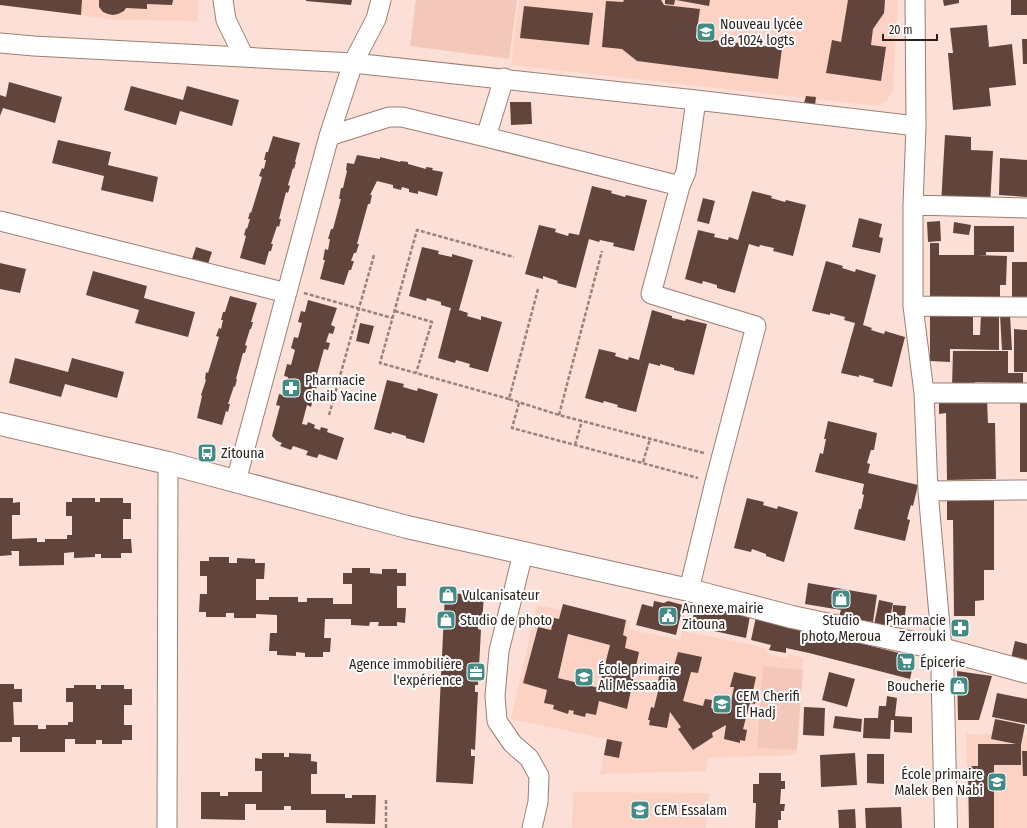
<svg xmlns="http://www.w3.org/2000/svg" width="1027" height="828" font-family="'Fira Sans Condensed',sans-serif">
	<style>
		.built { fill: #fcd2c4 }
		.green { fill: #f3c8ba }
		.building { fill: #61453c; fill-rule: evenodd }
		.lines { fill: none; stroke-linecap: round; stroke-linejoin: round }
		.minor-casing { stroke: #9d7e74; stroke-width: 21 }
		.tertiary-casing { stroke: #9d7e74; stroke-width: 24 }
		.path { stroke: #97837c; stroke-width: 2.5; stroke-dasharray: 4 2; stroke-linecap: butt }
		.minor { stroke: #fff; stroke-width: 19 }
		.tertiary { stroke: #fff; stroke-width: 22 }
		.labels { text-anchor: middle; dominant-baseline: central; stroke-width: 4; stroke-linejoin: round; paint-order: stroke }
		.poi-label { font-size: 14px; fill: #2d211d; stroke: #fff; text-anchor: start }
	</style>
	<rect width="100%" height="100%" fill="#fce0d7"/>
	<!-- built -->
	<path class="built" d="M82 0H198V21L113 20 81 15Z
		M519 0H898L893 90 887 101 877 106 511 65Z
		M563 604 630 621 628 629 680 640 682 631 748 644 767 649V654L788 659 789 654 803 658 796 755 708 758 706 771 600 774 607 739 511 719 537 605 561 610Z
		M966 734 1027 735V828H968Z
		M573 792 709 793 706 828H572Z"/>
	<!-- green -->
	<path class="green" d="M416 0H517L509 59 410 46Z
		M763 666 803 670 797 750 757 748Z"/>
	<!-- building -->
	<path class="building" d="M0 0H82L81 15 0 5Z
		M99 0H173L172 5 147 4V9L126 8 124 11 118 14 113 15 108 14 103 12 99 7Z
		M306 0H352L351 5 306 1Z
		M624 0H661L664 5 700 9 696 38 782 48 778 79 637 61 622 49 602 47 606 1 623 2Z
		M665 0H675L674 5 665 4Z
		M676 0H710L709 6Z
		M848 0H885L884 13 873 29 871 45 886 47 881 81 826 73 832 40 841 42Z
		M943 0H959V3L944 6Z
		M1011 0H1027V15H1011Z
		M524 6 593 13 589 45 520 38Z
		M987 25 989 47 1012 44 1016 85 989 88 991 106 953 110 948 53H953L950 28Z
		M1022 39H1027V64H1023Z
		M9 82 62 97 55 123 3 108 0 116V95L6 97Z
		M131 86 183 100 187 86 239 100 232 126 180 111 176 125 124 110Z
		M806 96 816 97 815 105 804 103Z
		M510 102H531L532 124 511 125Z
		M945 135 971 137V150L993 151 990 206 941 204Z
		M273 136 300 143 295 162H296L294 169 293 168 288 185 290 186 288 193 286 192 279 219H281L279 227 277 226 271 244H273L271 251H269L265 265 240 258 246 236 244 235 246 228 247 229 250 219H248L250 212 251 213 262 177 259 176 262 168 264 169 266 160H264L266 152H268Z
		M58 140 111 152 108 165 158 177 153 202 101 190 104 176 52 163Z
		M357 155 380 159V157L400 162 401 161 408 162V164L426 169V167L433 168 432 170 443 172 437 196 418 191V194L409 192V189L402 187 401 190 393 188V185L377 181 370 195H372L370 204H368L357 244H359L356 253H354L351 261H354L351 270H349L344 285 320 279 325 260H323L325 249 328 250 330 239H328L331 229H333L341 199H339L341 188H343L347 171 346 170 347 163 354 164Z
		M1000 158 1027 160V197L999 195Z
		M592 186 612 191 611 193 625 197 626 195 647 200 634 251 613 246 614 243 600 240 599 242 589 239 576 288 557 283 558 281 543 276V279L525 274 539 225 556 229 555 232 568 236 569 233 579 235Z
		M752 191 772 196 771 198 785 202 786 200 806 205 793 256 773 251 774 248 760 245 759 247 749 244 735 293 717 288V285L703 281 702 284 685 279 698 230 715 234 714 237 728 240 729 237 738 240Z
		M703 198 715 201 709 224 697 221Z
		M859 218 882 224 879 237 883 238 880 253 852 247Z
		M940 221 941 241 928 242 927 222Z
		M954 222 971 225 969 235 953 233Z
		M974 226H1014V252H986V255H977L1007 256 1006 285H1000V301L930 300V243H939V255H974Z
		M196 247 212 252 207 267 191 262Z
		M422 247 439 251 438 254 452 257V254L473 260 459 310 468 313 467 316 481 320V316L502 322 488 372 469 367 470 364 456 360 455 363 438 358 451 308 441 305V302L427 298 426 301 409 296Z
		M826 261 843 266 842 268 855 272 856 269 876 275 863 325 872 328 871 330 884 334 885 331 905 337 892 387 873 382 874 379 859 375V377L841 373 855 323 844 320 845 317 830 313V315L812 311Z
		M1012 262H1027V303H1012Z
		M0 263 26 269 20 293 0 289Z
		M93 271 147 286 144 298 195 312 188 337 135 323 139 310 86 295Z
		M230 296 257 303 251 322H253L251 329H250L245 345 247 346 245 353H243L236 379H237L235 387 234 386 228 404H230L228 412 226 411 222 425 197 418 202 396 201 395 206 380 205 379 206 372 208 373 219 337 216 336 219 328 221 329 223 320H221L223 312H225Z
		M308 300 337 308 331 325 335 327 333 334 329 333 326 342 330 343 328 350 324 349 315 381 318 382 316 390 313 388 310 398 313 399 311 407 307 405 302 424 307 425 308 422 315 425 314 428 320 430 321 427 328 429 327 432 344 438 337 460 319 454 317 458 306 455 308 451 293 446 291 450 280 446 282 443 277 441 272 436 280 406 276 405 279 394 283 395 288 377 284 376 287 364 291 365 295 350 291 348 294 337 298 338 302 323 298 322 301 311 305 312Z
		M652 310 672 316V318L685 321 686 319 707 324 694 375 674 370V368L660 364V366L649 363 636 412 617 407 618 405 604 401 603 403 585 398 599 349 616 353 615 356 628 360 629 357 639 360Z
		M930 314H973V335H980L981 315H999V350L950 349V362L930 361Z
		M1000 315H1010L1012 350H1002Z
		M360 323 374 326 369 344 356 341Z
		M1014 329 1027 330V372H1014Z
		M953 351H1008V373H1023V383L975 382V387H952Z
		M15 358 68 372 72 358 124 372 117 398 65 384 61 397 9 383Z
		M387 380 404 384 403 387 417 391 418 388 438 394 424 443 406 438V436L392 432 391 434 374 429Z
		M987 400 988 423H995L996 479 947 480 946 413 939 414V401Z
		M1020 401H1027V472H1020Z
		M828 421 877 433 874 450H871L867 463 870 464 868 473 918 485 913 506 911 505 907 519 910 520 905 541 854 529 859 509H861L864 495 862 494 864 484 815 472 820 453 823 454 826 439H824Z
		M947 496H994V570H984V600L975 601V616H954L953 520H947Z
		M0 498H13V503L20 502V515H12V539L37 538V542H45V539H67V535H72V516H66V502H72V498H95V502H100V498H123V503H131V519H123V539H131L132 553H121V558H101V554H95V557L74 558V552L64 553V565L19 566V551H11L12 555 0 556Z
		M747 498 764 502 763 505 777 509 778 506 798 512 784 562 766 556V554L752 549 751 552 734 548Z
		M209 557H229V563H237V558L255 559V563H265L264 579H256V600H269V597H298V602H307V598H333V604H352V584H343V573H352V568H370V573L382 574V569H397V573H406V586H397V608H406L405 623 397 622V626H378L379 622H370L369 626 351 625V619H325L324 638H331L330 652H323V657H305V653L296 652V656L277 655V651H269L270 633H277V615L256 614V618H234V613H226V617H206V612H199L200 594H207V576H200V561H209Z
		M808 583 877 595 873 622 839 617 841 610 805 604Z
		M445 593 484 595 482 624H478V629L481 630 478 685H475V692H478L475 750 471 749V756H475L473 784 436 782Z
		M879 600 893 603 888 628 874 625Z
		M654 601 664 603 668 601 683 605 676 635 636 625 642 604 653 607Z
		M563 604 626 620 623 635 627 637 625 648 639 652 627 709 599 701 596 715 586 713 585 717 573 714 574 711 569 710 568 714 553 709 554 705 544 703 547 690 523 683 538 627 551 630 554 618 559 619ZM568 634 610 645 599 688 558 678Z
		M696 604 750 616 746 638 691 626Z
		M893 605 906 606 904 623 892 622Z
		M756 617 915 657 910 679 809 653 786 648V653L769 650 771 645 751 640Z
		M1015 641 1027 644V662L1011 658Z
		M678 652 702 657 698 673 691 672 683 701 703 706 705 699 712 700 711 708 729 712 734 687H730L734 672 756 677 753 691 757 693 755 704 750 703 743 729 747 730 745 741 740 740V743L724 739 726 725 712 733 713 737 693 750 678 729 681 727 670 712 667 728 649 725 650 720H648L651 707 654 708 660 683 658 682 660 671 672 673Z
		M957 671 992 676 979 720H958Z
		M829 672 855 679 847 707 822 700Z
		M0 684H14V689H22V702H13L14 725H38V729H46V725H68V722H73V702H66V688H74V685H96V689H101V685H124V689H132V705H124V725H132V740H122V744H102V740H96V744H75V739H65V752H20V737H12V742H0Z
		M997 693 1027 699V724L992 717Z
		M887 696 897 698 895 716 912 717V733L894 732V720H891L890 739 863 738 864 718H878L879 706H886Z
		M804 707 825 708 824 736 803 735Z
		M835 716 862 719 861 732 833 728Z
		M995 719 1025 725 1021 745V765H994V828H969L968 766H978V744H1016L991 739Z
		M607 739 622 742 619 758 604 755Z
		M1022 751H1027V776H1023Z
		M262 753H284V757H289V753L311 754V761L317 762V774H311V794H345V798H352V795H376L375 824 326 823V810H291V806H284V810H256V804H245V820L201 819V792H220V796H228V792H262V771H255V758L262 759Z
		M855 753 857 785 821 787 820 755Z
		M867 754H884V784L867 783Z
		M759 773H781V781H785V789H781L780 804H785L784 811H781V820H778V828H755L756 803H753V784H759Z
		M901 807 902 828H866L865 808Z
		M855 809 856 828H839L838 810Z"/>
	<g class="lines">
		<defs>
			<path id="minor" d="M223 0 226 20 244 57
				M915 0 916 126 913 205V306L924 393 928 491 942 649
				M0 43 34 46 353 63 696 100 916 126
				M329 136 353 63 376 19 381 0
				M486 137 504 78
				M913 205 1027 208
				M0 221 287 293
				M913 306 1027 307
				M924 393H1027
				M236 481 329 136 389 117H402L486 137 680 186
				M928 491 1027 490
				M523 553 499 651 495 696 497 721 512 743 529 758 539 776 538 802 532 828
				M689 590 715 482 756 326 651 294 680 186 686 172 696 100
				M167 828 168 463"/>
			<path id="tertiary" d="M0 424 168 463 407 527 689 590 792 617 942 649 1027 672
				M942 649 946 828"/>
		</defs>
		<!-- minor casing -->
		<use href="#minor" class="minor-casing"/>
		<!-- tertiary casing -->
		<use href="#tertiary" class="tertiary-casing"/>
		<!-- path -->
		<path class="path" d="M538 289 509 399 559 415 704 453
			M304 293 392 318
			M395 311 432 322 416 373
			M509 399 380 363 417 230 514 257
			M519 403 512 428 698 478
			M329 415 374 255
			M559 415 602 251
			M575 445 582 421
			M643 462 650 439
			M386 828V798"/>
		<!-- minor -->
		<use href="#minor" class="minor"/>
		<!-- tertiary -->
		<use href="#tertiary" class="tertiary"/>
	</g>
	<!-- icons -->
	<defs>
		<symbol id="school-square" viewBox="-11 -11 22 22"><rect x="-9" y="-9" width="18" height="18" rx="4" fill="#448b86" stroke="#fff"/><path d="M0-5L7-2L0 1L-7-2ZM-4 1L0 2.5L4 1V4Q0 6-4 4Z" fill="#fff"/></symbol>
		<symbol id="pharmacy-square" viewBox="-11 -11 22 22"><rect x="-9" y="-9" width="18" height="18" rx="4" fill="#448b86" stroke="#fff"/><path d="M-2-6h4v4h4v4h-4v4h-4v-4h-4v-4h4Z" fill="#fff"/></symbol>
		<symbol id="bus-square" viewBox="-11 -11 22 22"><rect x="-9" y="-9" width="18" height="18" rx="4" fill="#448b86" stroke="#fff"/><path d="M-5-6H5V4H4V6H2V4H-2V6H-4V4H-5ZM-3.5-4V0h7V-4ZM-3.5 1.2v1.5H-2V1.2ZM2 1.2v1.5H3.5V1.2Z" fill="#fff"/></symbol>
		<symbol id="shop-square" viewBox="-11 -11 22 22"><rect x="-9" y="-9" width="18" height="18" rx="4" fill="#448b86" stroke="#fff"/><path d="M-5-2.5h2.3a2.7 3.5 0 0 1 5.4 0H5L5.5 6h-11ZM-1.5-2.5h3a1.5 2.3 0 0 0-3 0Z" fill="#fff"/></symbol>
		<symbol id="civic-square" viewBox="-11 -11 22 22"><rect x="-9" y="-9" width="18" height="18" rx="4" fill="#448b86" stroke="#fff"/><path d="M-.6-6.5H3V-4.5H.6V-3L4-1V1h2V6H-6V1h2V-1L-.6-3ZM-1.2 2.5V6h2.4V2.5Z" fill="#fff"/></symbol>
		<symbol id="supermarket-square" viewBox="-11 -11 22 22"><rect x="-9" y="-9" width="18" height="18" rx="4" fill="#448b86" stroke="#fff"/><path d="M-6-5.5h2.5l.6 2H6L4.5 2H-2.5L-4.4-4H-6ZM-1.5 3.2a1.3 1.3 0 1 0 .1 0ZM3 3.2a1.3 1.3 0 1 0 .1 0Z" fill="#fff"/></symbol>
		<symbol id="office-square" viewBox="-11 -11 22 22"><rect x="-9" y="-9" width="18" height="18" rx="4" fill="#448b86" stroke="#fff"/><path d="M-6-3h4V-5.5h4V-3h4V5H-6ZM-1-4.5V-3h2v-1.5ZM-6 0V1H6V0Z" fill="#fff"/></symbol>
	</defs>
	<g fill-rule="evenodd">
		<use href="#school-square" x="695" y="21" width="22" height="22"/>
		<use href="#pharmacy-square" x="280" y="377" width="22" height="22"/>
		<use href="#bus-square" x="196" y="442" width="22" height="22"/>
		<use href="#shop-square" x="437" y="584" width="22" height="22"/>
		<use href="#shop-square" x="830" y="588" width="22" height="22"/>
		<use href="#civic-square" x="657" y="605" width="22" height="22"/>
		<use href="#shop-square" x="435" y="609" width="22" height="22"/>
		<use href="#pharmacy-square" x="949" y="617" width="22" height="22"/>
		<use href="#supermarket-square" x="895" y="651" width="22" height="22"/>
		<use href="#office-square" x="465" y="661" width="22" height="22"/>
		<use href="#school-square" x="573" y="666" width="22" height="22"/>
		<use href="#shop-square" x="948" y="675" width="22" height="22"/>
		<use href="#school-square" x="711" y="693" width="22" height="22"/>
		<use href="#school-square" x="986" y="771" width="22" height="22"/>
		<use href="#school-square" x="629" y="799" width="22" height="22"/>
	</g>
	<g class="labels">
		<!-- poi labels -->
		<g class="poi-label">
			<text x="720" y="24">Nouveau lycée<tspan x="720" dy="16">de 1024 logts</tspan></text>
			<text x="305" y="380">Pharmacie<tspan x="305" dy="16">Chaib Yacine</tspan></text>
			<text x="221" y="453">Zitouna</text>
			<text x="462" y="595">Vulcanisateur</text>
			<text x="682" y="608">Annexe mairie<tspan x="682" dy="16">Zitouna</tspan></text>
			<text x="460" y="620">Studio de photo</text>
			<text x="841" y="620" text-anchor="middle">Studio<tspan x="841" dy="16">photo Meroua</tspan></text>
			<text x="946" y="620" text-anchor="end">Pharmacie<tspan x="946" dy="16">Zerrouki</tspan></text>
			<text x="920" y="662">Épicerie</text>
			<text x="462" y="664" text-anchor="end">Agence immobilière<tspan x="462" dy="16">l'expérience</tspan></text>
			<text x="598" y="669">École primaire<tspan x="598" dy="16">Ali Messaadia</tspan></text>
			<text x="945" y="686" text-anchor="end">Boucherie</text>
			<text x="736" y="696">CEM Cherifi<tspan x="736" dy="16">El Hadj</tspan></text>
			<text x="983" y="774" text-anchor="end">École primaire<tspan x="983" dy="16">Malek Ben Nabi</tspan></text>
			<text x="654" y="810">CEM Essalam</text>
		</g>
	</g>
	<!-- scale -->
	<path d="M883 34v6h54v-6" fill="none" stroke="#2d211d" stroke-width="2"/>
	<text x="889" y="34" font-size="12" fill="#2d211d" stroke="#ffffff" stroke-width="3" paint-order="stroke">20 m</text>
</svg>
